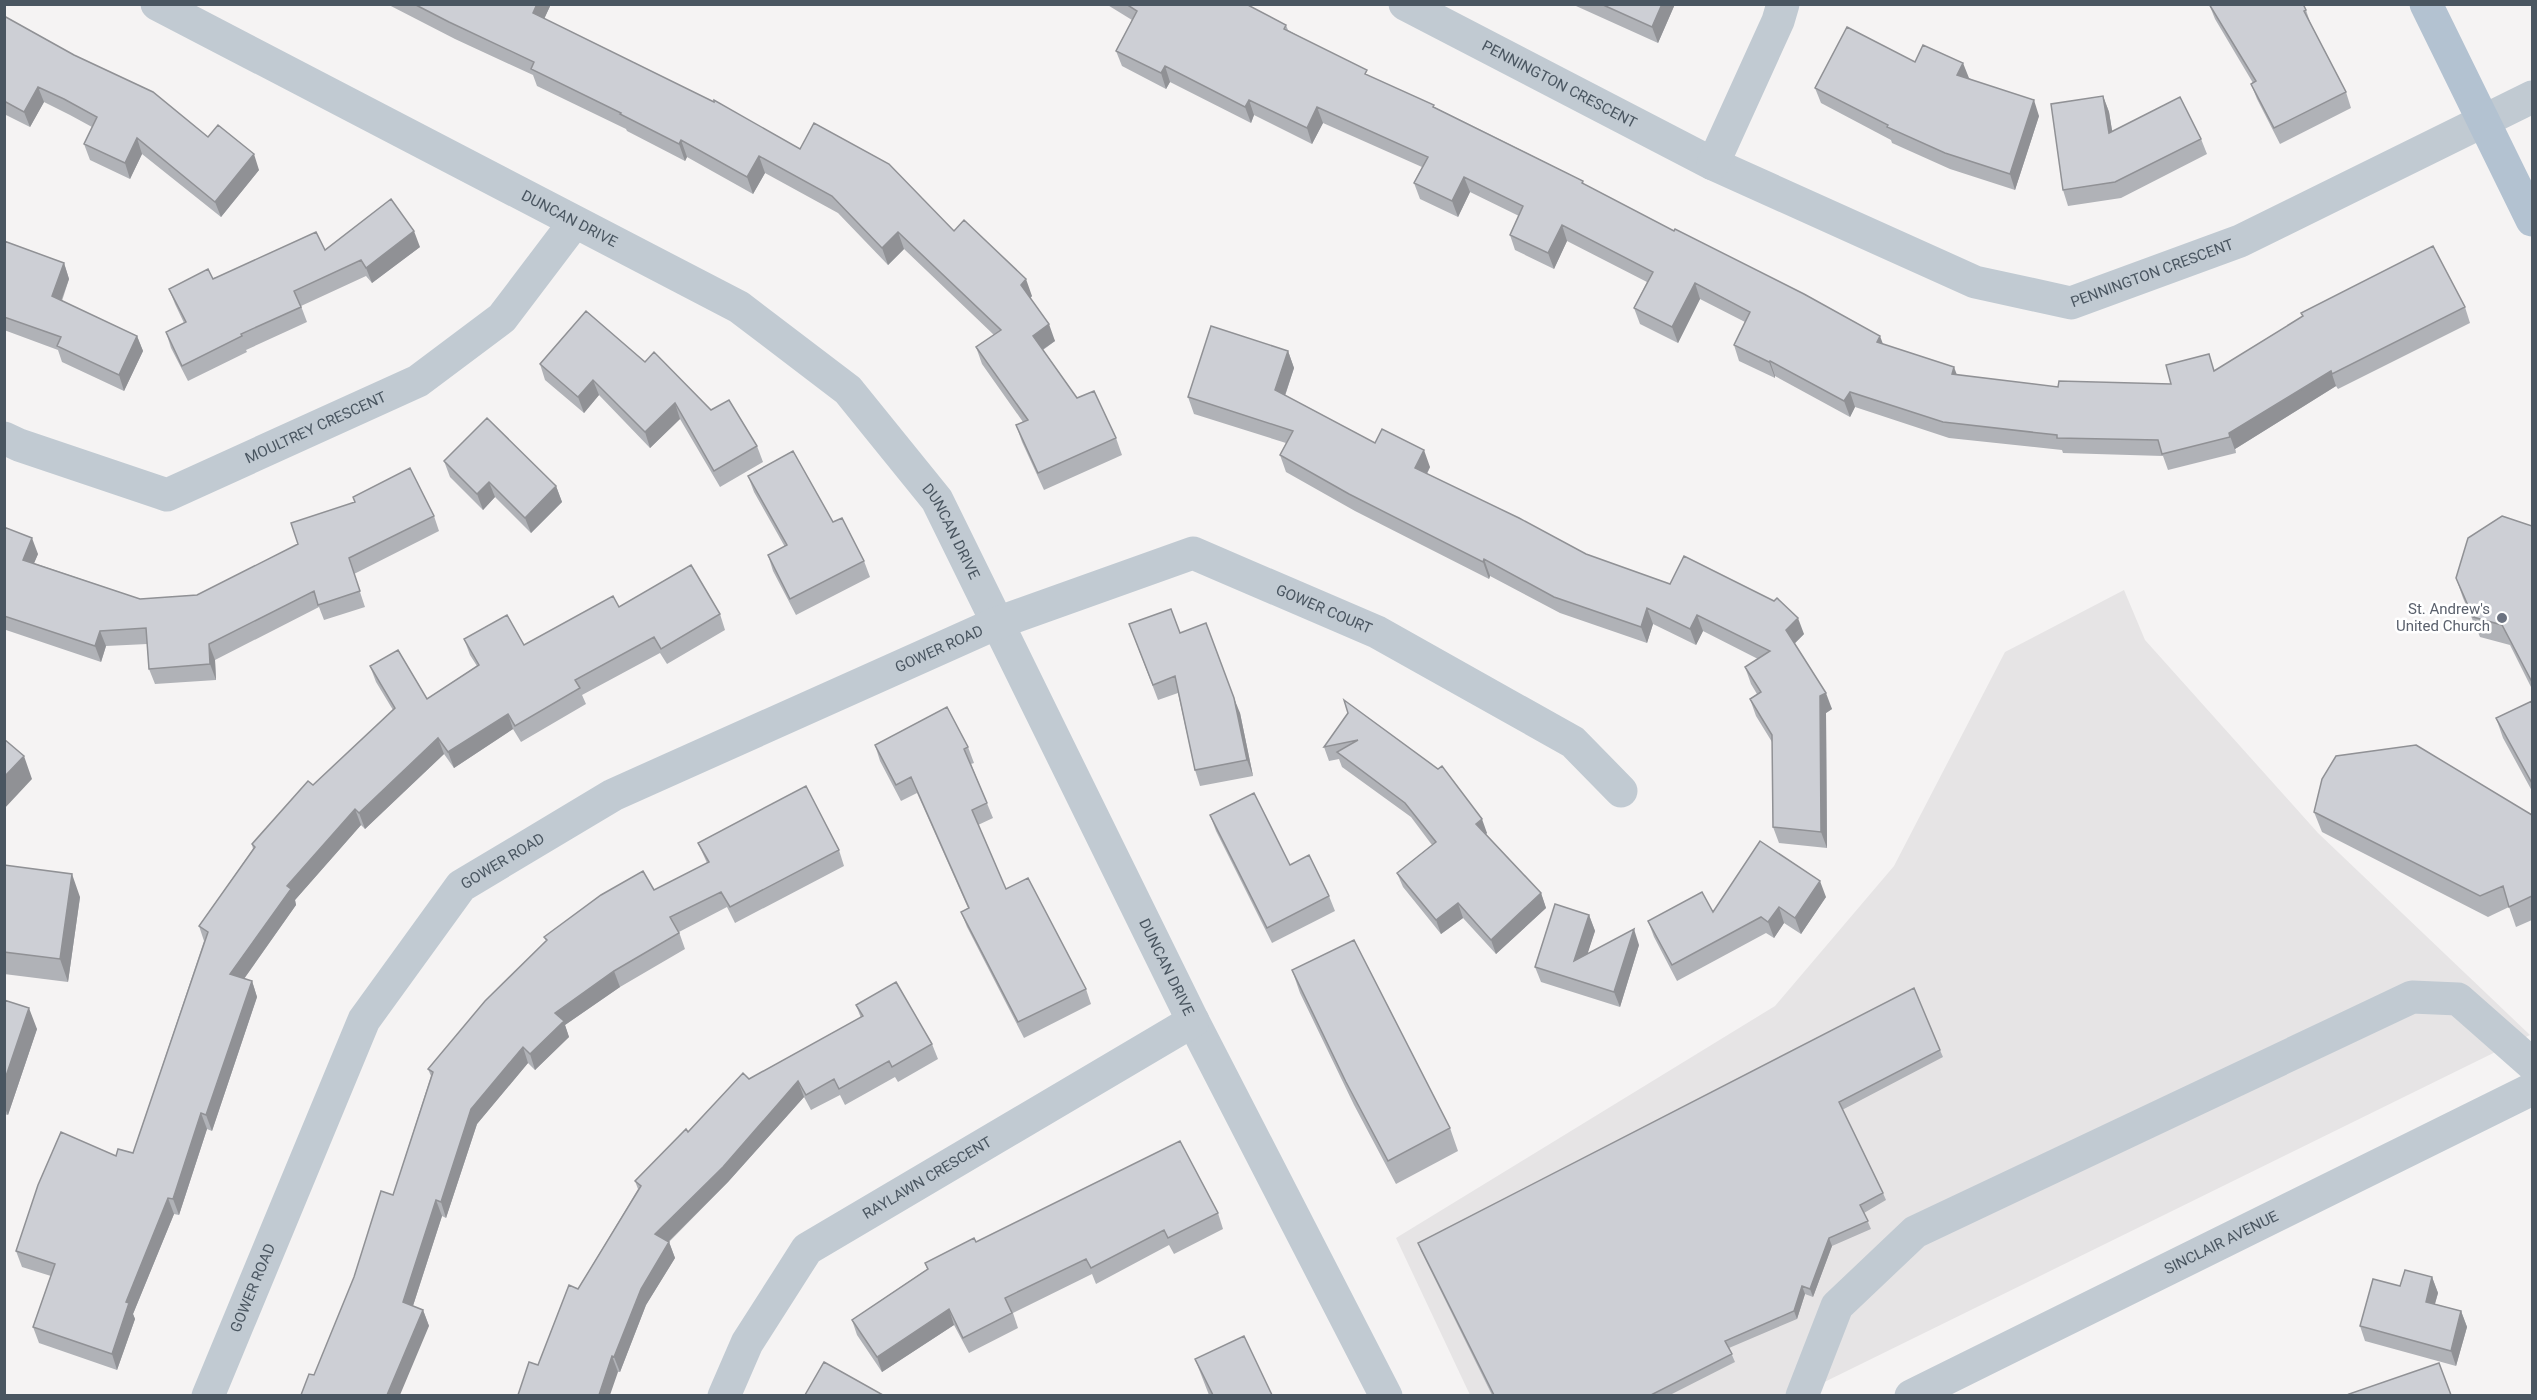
<svg xmlns="http://www.w3.org/2000/svg" width="2537" height="1400" font-family="Roboto,sans-serif">
	<style>
		.education { fill: #e6e4e5 }
		.lines { fill: none; stroke-linecap: round; stroke-linejoin: round }
		.minor { stroke: #c1cad2; stroke-width: 33 }
		.major { stroke: #b3c2d1; stroke-width: 33 }
		.wall { fill: #b0b2b7 }
		.shaded-wall { fill: #909195 }
		.building { fill: #cdcfd5; stroke: #909195; stroke-width: 1.5 }
		.worship-dot { fill: #6b7280; stroke: #fff; stroke-width: 2 }
		.labels { text-anchor: middle; dominant-baseline: central; stroke-width: 5; stroke-linejoin: round; paint-order: stroke }
		.street-label { font-size: 15px; fill: #4a5661; stroke: #fff }
		.worship-label { font-size: 15px; fill: #5b616d; stroke: #fff; text-anchor: end }
	</style>
	<rect width="100%" height="100%" fill="#f5f3f3"/>
	<!-- education -->
	<path class="education" d="M2124 590 2145 640 2318 833 2530 1035 1798 1395H1470L1396 1238 1775 1006 1894 866 2005 652Z"/>
	<g class="lines">
		<!-- minor -->
		<g class="minor">
			<path id="s1" d="M157 4 739 307 848 390 937 500 1193 1021 1386 1396"/>
			<path id="s2" d="M1405 4 1713 164 1975 282 2071 303 2240 241 2532 97"/>
			<path d="M1713 164 1778 21 1783 4"/>
			<path id="s3" d="M4 438 19 445 167 495 418 381 502 318 574 223"/>
			<path id="s4" d="M208 1396 364 1020 461 886 613 795 997 623 1193 553 1377 632 1573 742 1621 791"/>
			<path id="s5" d="M724 1396 747 1343 807 1249 1193 1021"/>
			<path d="M1802 1396 1837 1306 1915 1232 2412 997 2458 999 2532 1064"/>
			<path id="s6" d="M1911 1396 2532 1089"/>
		</g>
		<!-- major -->
		<path class="major" d="M2426 4 2532 220"/>
	</g>
	<!-- wall -->
	<path class="wall" d="M387 4H551L544 19 800 149 954 231 1032 296 1030 298 1055 341 1043 350 1077 398 1116 438 1122 455 1044 490 1022 442 1016 425 1023 422 982 364 976 347 994 335 904 249 888 265 838 213 765 173 753 194 687 157 685 161 627 131 626 129 537 86 533 75 455 39Z
		M1106 4H1246L1286 25 1288 30 1369 76 1435 107 1583 181 1584 184 1883 344 1957 375 2058 387 2171 384 2215 370 2465 307 2470 323 2338 389 2336 386 2235 449 2236 453 2168 470 2163 456 2063 453 2062 450 1949 438 1855 407 1850 417 1775 376V378L1739 361 1734 345 1745 322 1700 299 1678 343 1640 324 1634 308 1647 282 1567 241 1554 269 1515 250 1510 235 1519 216 1470 192 1458 217 1420 199 1414 183 1422 167 1323 123 1312 144 1254 115 1251 123 1170 82 1166 89 1122 66 1116 51 1132 20Z
		M1575 4H1675L1658 43 1576 6Z
		M2209 4 2306 10 2311 25 2346 92 2351 108 2280 144 2257 99 2251 84 2253 83 2215 19Z
		M4 16 208 137 259 170 221 217 142 154 130 179 90 160 84 144 92 127 70 115 44 102 30 127 4 114Z
		M1915 62 1969 78 2039 116 2015 190 1950 169 1892 143 1891 140 1821 103 1815 88Z
		M2103 96 2109 112 2112 131 2201 139 2207 154 2121 198 2068 206 2063 190Z
		M4 241 64 263 69 279 62 301 137 336 143 351 124 391 62 362 58 350 4 330Z
		M420 247 372 283 366 276 301 306 307 322 246 350 247 352 188 381 171 348 166 332 184 323 175 304 169 289 325 250Z
		M1288 351 1294 368 1285 396 1375 443 1430 467 1427 474 1586 554 1804 634 1794 644 1832 709 1826 713 1827 848 1779 843 1773 827 1772 742 1756 716 1750 699 1757 694 1751 684 1745 667 1758 659 1703 631 1696 645 1653 624 1647 643 1560 613 1490 576 1489 579 1355 511 1286 472 1280 455 1286 443 1194 414 1188 397Z
		M645 362 711 410 757 446 763 462 720 487 680 419 650 448 599 395 584 413 545 380 540 364Z
		M444 461 556 486 562 502 531 533 495 497 483 510 450 477Z
		M748 476 864 561 870 577 796 615 773 571 768 555 785 547 754 492Z
		M353 497 434 516 439 531 354 574 365 607 324 620 319 607 215 660 216 680 155 684 149 669 147 644 106 646 101 662 6 630 4 632V527L38 554 34 563 140 599 197 595 298 544 355 502Z
		M2532 526V689L2510 645 2480 637 2463 598 2456 578Z
		M619 607 720 614 725 630 667 664 660 653 582 695 586 704 521 742 513 729 454 768 444 754 365 829 361 825 295 900 296 905 244 979 252 981 257 997 212 1131 207 1129 179 1215 174 1214 133 1314 135 1319 117 1370 39 1343 33 1327 51 1276 22 1267 16 1251 116 1156 133 1153 204 941 199 926 253 849 252 844 393 710 376 682 370 666 427 699 477 666 470 655 464 639 524 645Z
		M1129 624 1180 633 1240 713 1253 776 1200 786 1195 770 1178 693 1158 700Z
		M2532 701V791L2503 738 2496 718Z
		M1348 713 1487 833 1486 835 1541 893 1546 908 1496 954 1463 918 1441 934 1403 887 1397 873 1432 845 1411 817 1342 767 1339 759 1329 761 1324 747Z
		M875 745 968 747 974 763 971 764 993 818 978 825 1006 889 1086 989 1091 1004 1024 1038 967 927 961 912 968 908 917 793 901 801 880 761Z
		M2314 812 2532 815V920L2516 927 2509 907 2488 917 2322 832Z
		M1210 815 1290 865 1329 896 1335 911 1272 943 1216 831Z
		M698 843 839 850 844 866 735 923 727 907 679 932 685 949 620 987 565 1025 569 1037 535 1070 528 1063 477 1124 446 1218 442 1216 413 1306 423 1310 429 1326 314 1375 393 1195 431 1076 428 1069 546 941 544 937 654 890 707 863Z
		M4 865 80 897 68 982 4 974Z
		M1826 897 1801 934 1784 923 1774 938 1766 933 1677 981 1654 937 1648 921Z
		M1589 915 1595 931 1587 954 1639 945 1620 1007 1541 982 1535 967Z
		M1292 970 1450 1128 1458 1151 1396 1184 1354 1105 1300 993Z
		M4 1000 37 1029 8 1115 4 1114Z
		M856 1005 932 1044 938 1059 898 1082 895 1077 845 1105 840 1095 811 1110 804 1097 728 1182 669 1242 675 1258 646 1305 620 1372 538 1365 578 1289 638 1189 635 1181 749 1079 861 1018Z
		M1940 1050 1943 1057 1842 1110 1883 1193 1886 1200 1864 1213 1871 1229 1832 1246 1813 1297 1805 1294 1797 1319 1729 1348 1735 1362 1670 1395H1492L1421 1251 1418 1243Z
		M1218 1213 1223 1229 1174 1254 1169 1245 1096 1284 1092 1274 1013 1313 1018 1328 969 1353 954 1325 882 1372 857 1335 852 1320 927 1269 925 1263 976 1242Z
		M2432 1277 2438 1293 2435 1304 2461 1311 2467 1327 2456 1366 2365 1341 2360 1326 2400 1286Z
		M1195 1359 1272 1395H1209Z"/>
	<!-- shaded-wall -->
	<path class="shaded-wall" d="M537 4H551L539 30 533 13Z
		M1662 4H1675L1658 43 1652 27Z
		M1963 63 1969 78 1963 91 1957 75Z
		M1165 66 1170 82 1166 89 1161 73Z
		M38 87 44 102 30 127 24 112Z
		M2103 96 2109 112 2115 148 2109 133Z
		M1249 100 1254 115 1251 123 1245 107Z
		M2034 100 2039 116 2015 190 2010 174Z
		M1317 107 1323 123 1312 144 1307 128Z
		M137 138 142 154 130 179 125 163Z
		M681 140 687 157 685 161 679 144Z
		M254 154 259 170 221 217 215 202Z
		M759 156 765 173 753 194 747 177Z
		M1464 177 1470 192 1458 217 1452 201Z
		M1562 225 1567 241 1554 269 1548 253Z
		M414 231 420 247 372 283 366 268Z
		M898 232 904 249 888 265 882 248Z
		M64 263 69 279 57 312 52 296Z
		M1026 279 1032 296 1027 302 1021 285Z
		M1695 283 1700 299 1678 343 1672 327Z
		M1049 324 1055 341 1039 352 1033 336Z
		M137 336 143 351 124 391 119 375Z
		M1880 336 1886 352 1877 342Z
		M1288 351 1294 368 1281 407 1275 390Z
		M1770 361 1775 376V378L1769 362Z
		M1954 367 1960 383 1952 374Z
		M2331 371 2336 386 2235 449 2236 453 2229 433Z
		M593 380 599 395 584 413 578 397Z
		M1850 392 1855 407 1850 417 1844 401Z
		M675 403 680 419 650 448 645 432Z
		M1424 450 1430 467 1421 485 1415 468Z
		M489 482 495 497 483 510 477 494Z
		M556 486 562 502 531 533 525 518Z
		M32 538 38 554 29 575 23 560Z
		M1484 559 1490 576 1489 579 1483 562Z
		M1647 608 1653 624 1647 643 1641 627Z
		M1697 615 1703 631 1696 645 1690 629Z
		M1798 618 1804 634 1792 646 1786 630Z
		M100 631 106 646 101 662 95 646Z
		M209 644 215 660 216 680 210 664Z
		M1826 693 1832 709 1826 713 1827 848 1821 832 1820 696Z
		M1234 698 1240 713 1253 776 1247 760Z
		M508 714 513 729 454 768 448 752Z
		M438 738 444 754 365 829 359 813Z
		M24 756 32 779 4 809V777Z
		M355 809 361 825 295 900 296 905 236 990 230 974 287 886Z
		M1482 819 1487 833 1481 838 1476 824Z
		M72 874 80 897 68 982 60 959Z
		M1820 881 1826 897 1801 934 1795 918Z
		M1541 893 1546 908 1496 954 1491 940Z
		M1458 903 1463 918 1441 934 1436 920Z
		M1779 907 1784 923 1774 938 1768 922Z
		M1589 915 1595 931 1580 977 1574 961Z
		M1634 929 1639 945 1620 1007 1614 992Z
		M614 971 620 987 565 1025 569 1037 535 1070 530 1054 555 1013Z
		M252 981 257 997 212 1131 206 1115Z
		M29 1008 37 1029 8 1115 4 1106V1082Z
		M523 1047 528 1063 477 1124 446 1218 441 1202 471 1109Z
		M798 1081 804 1097 728 1182 661 1249 655 1234Z
		M201 1113 207 1129 179 1215 173 1199Z
		M168 1198 174 1214 133 1314 135 1319 117 1370 112 1354 126 1302Z
		M436 1200 442 1216 409 1318 403 1302Z
		M1829 1238 1832 1246 1813 1297 1810 1289Z
		M669 1242 675 1258 646 1305 620 1372 614 1357 641 1289Z
		M2432 1277 2438 1293 2431 1317 2426 1302Z
		M1802 1286 1805 1294 1797 1319 1794 1311Z
		M949 1309 954 1325 882 1372 877 1357Z
		M423 1310 429 1326 400 1395H387Z
		M2461 1311 2467 1327 2456 1366 2451 1351Z
		M612 1356 618 1372 610 1395H599Z"/>
	<!-- building -->
	<path class="building" d="M414 4H537L533 13 714 102V100L800 149 814 123 889 164 954 231 964 220 1026 279 1021 285 1049 324 1033 336 1077 398 1094 391 1116 438 1038 473 1016 425 1028 420 976 347 1001 330 898 232 882 248 832 196 759 156 747 177 681 140 679 144 620 114 621 113 531 69 534 62 449 22Z
		M1126 4H1246L1286 25 1284 29 1367 70 1365 74 1434 105 1433 107 1583 181 1582 183 1674 231 1675 229 1804 294 1880 336 1877 342 1954 367 1952 374 2058 387 2059 381 2171 384 2166 365 2209 354 2214 371 2303 316 2301 313 2433 246 2465 307 2332 374 2331 371 2229 433 2230 437 2162 454 2158 440 2057 438V435L1943 422 1850 392 1844 401 1770 361 1769 362 1734 345 1750 312 1695 283 1672 327 1634 308 1653 272 1562 225 1548 253 1510 235 1523 206 1464 177 1452 201 1414 183 1428 157 1317 107 1307 128 1249 100 1245 107 1165 66 1161 73 1116 51 1137 11Z
		M1601 4H1662L1652 27Z
		M2209 4H2303L2306 10 2304 11 2346 92 2274 128 2251 84 2256 81Z
		M4 16 74 55 153 92 208 137 218 125 254 154 215 202 137 138 125 163 84 144 97 117 64 99 38 87 24 112 4 101Z
		M1847 27 1915 62 1923 45 1963 63 1957 75 2034 100 2010 174 1945 153 1887 127 1888 125 1815 88Z
		M2103 96 2109 133 2180 97 2201 139 2115 182 2063 190 2051 104Z
		M391 199 414 231 366 268 361 260 294 291 301 307 241 334 242 336 182 366 166 332 186 322 169 289 208 269 213 279 316 232 325 250Z
		M4 241 64 263 52 296 137 336 119 375 57 346 61 337 4 317Z
		M586 311 645 362 654 352 711 410 729 400 757 446 714 471 675 403 645 432 593 380 578 397 540 364Z
		M1211 326 1288 351 1275 390 1375 443 1382 429 1424 450 1415 468 1519 518 1586 554 1670 584 1684 556 1774 601 1777 598 1798 618 1786 630 1826 693 1820 696 1821 832 1773 827 1772 735 1750 699 1761 692 1745 667 1770 651 1697 615 1690 629 1647 608 1641 627 1554 597 1484 559 1483 562 1349 494 1280 455 1293 431 1188 397Z
		M487 418 556 486 525 518 489 482 477 494 444 461Z
		M793 451 833 522 842 518 864 561 790 599 768 555 787 545 748 476Z
		M410 468 434 516 349 558 360 591 318 605 314 591 209 644 210 664 149 669 146 628 100 631 95 646 4 616V527L32 538 23 560 140 599 197 595 298 544 291 523 355 502 353 497Z
		M2502 516 2532 526V682L2502 625 2473 617 2456 578 2468 538Z
		M691 565 720 614 661 649 654 637 575 680 580 688 515 726 508 714 448 752 438 738 359 813 355 809 287 886 291 889 230 974 252 981 206 1115 201 1113 173 1199 168 1198 126 1302 129 1303 112 1354 33 1327 55 1264 16 1251 38 1185 61 1132 116 1156 118 1149 133 1153 208 932 199 926 255 847 252 844 308 781 313 785 395 708 370 666 398 650 427 699 479 665 464 639 507 615 524 645 613 596 619 607Z
		M1171 609 1180 633 1206 623 1234 698 1247 760 1195 770 1175 676 1153 685 1129 624Z
		M1344 700 1438 769 1442 766 1482 819 1476 824 1541 893 1491 940 1458 903 1436 920 1397 873 1436 842 1405 803 1337 752 1358 740 1324 747 1348 713Z
		M2532 701V783L2496 718Z
		M947 707 968 747 964 749 987 803 972 810 1006 889 1028 878 1086 989 1018 1022 961 912 969 908 911 777 896 785 875 745Z
		M4 739 24 756 4 777Z
		M2416 745 2532 815V896L2509 907 2503 886 2480 896 2314 812 2322 779 2336 756Z
		M806 786 839 850 730 907 721 892 670 917 679 933 614 971 555 1013 564 1021 530 1054 523 1047 471 1109 441 1202 436 1200 403 1302 423 1310 387 1395H301L309 1374 314 1375 354 1277 381 1191 393 1195 433 1072 428 1069 485 1001 547 940 544 937 601 895 643 871 654 890 709 862 698 843Z
		M1254 793 1290 865 1309 855 1329 896 1267 928 1210 815Z
		M1760 841 1820 881 1795 918 1779 907 1768 922 1761 917 1672 965 1648 921 1702 892 1713 912Z
		M4 865 72 874 60 959 4 952Z
		M1555 904 1589 915 1574 961 1634 929 1614 992 1535 967Z
		M1354 940 1450 1128 1388 1161 1346 1082 1292 970Z
		M896 982 932 1044 892 1067 889 1061 839 1089 834 1079 806 1095 798 1081 723 1167 655 1234 669 1242 641 1289 614 1357 612 1356 599 1395H518L529 1362 538 1365 569 1285 578 1289 641 1186 635 1181 686 1129 688 1132 743 1073 749 1079 863 1016 856 1005Z
		M1914 988 1940 1050 1839 1102 1883 1193 1860 1205 1868 1221 1829 1238 1810 1289 1802 1286 1794 1311 1725 1341 1732 1354 1651 1395H1494L1418 1243Z
		M4 1000 29 1008 4 1082Z
		M1180 1141 1218 1213 1168 1238 1164 1230 1091 1268 1086 1259 1005 1298 1012 1313 963 1338 949 1309 877 1357 852 1320 928 1269 925 1263 974 1238 976 1242Z
		M2405 1270 2432 1277 2426 1302 2461 1311 2451 1351 2360 1326 2373 1279 2400 1286Z
		M1244 1336 1272 1395H1213L1195 1359Z
		M824 1362 883 1395H805Z
		M2439 1363 2451 1395H2350L2349 1394Z"/>
	<!-- markers -->
	<circle class="worship-dot" cx="2502" cy="618" r="6"/>
	<g class="labels">
		<!-- street labels -->
		<g class="street-label">
			<text stroke="none"><textPath href="#s2" startOffset="174">PENNINGTON CRESCENT</textPath></text>
			<text stroke="none"><textPath href="#s1" startOffset="465">DUNCAN DRIVE</textPath></text>
			<text stroke="none"><textPath href="#s2" startOffset="819">PENNINGTON CRESCENT</textPath></text>
			<text stroke="none"><textPath href="#s3" startOffset="336">MOULTREY CRESCENT</textPath></text>
			<text stroke="none"><textPath href="#s1" startOffset="969">DUNCAN DRIVE</textPath></text>
			<text stroke="none"><textPath href="#s4" startOffset="1521">GOWER COURT</textPath></text>
			<text stroke="none"><textPath href="#s4" startOffset="1107">GOWER ROAD</textPath></text>
			<text stroke="none"><textPath href="#s4" startOffset="621">GOWER ROAD</textPath></text>
			<text stroke="none"><textPath href="#s1" startOffset="1455">DUNCAN DRIVE</textPath></text>
			<text stroke="none"><textPath href="#s5" startOffset="309">RAYLAWN CRESCENT</textPath></text>
			<text stroke="none"><textPath href="#s6" startOffset="346">SINCLAIR AVENUE</textPath></text>
			<text stroke="none"><textPath href="#s4" startOffset="117">GOWER ROAD</textPath></text>
		</g>
		<!-- worship labels -->
		<g class="worship-label">
			<text x="2490" y="609">St. Andrew's<tspan x="2490" dy="17">United Church</tspan></text>
		</g>
	</g>
	<!-- border -->
	<rect width="2537" height="1400" fill="none" stroke="#4a5661" stroke-width="12"/>
</svg>
